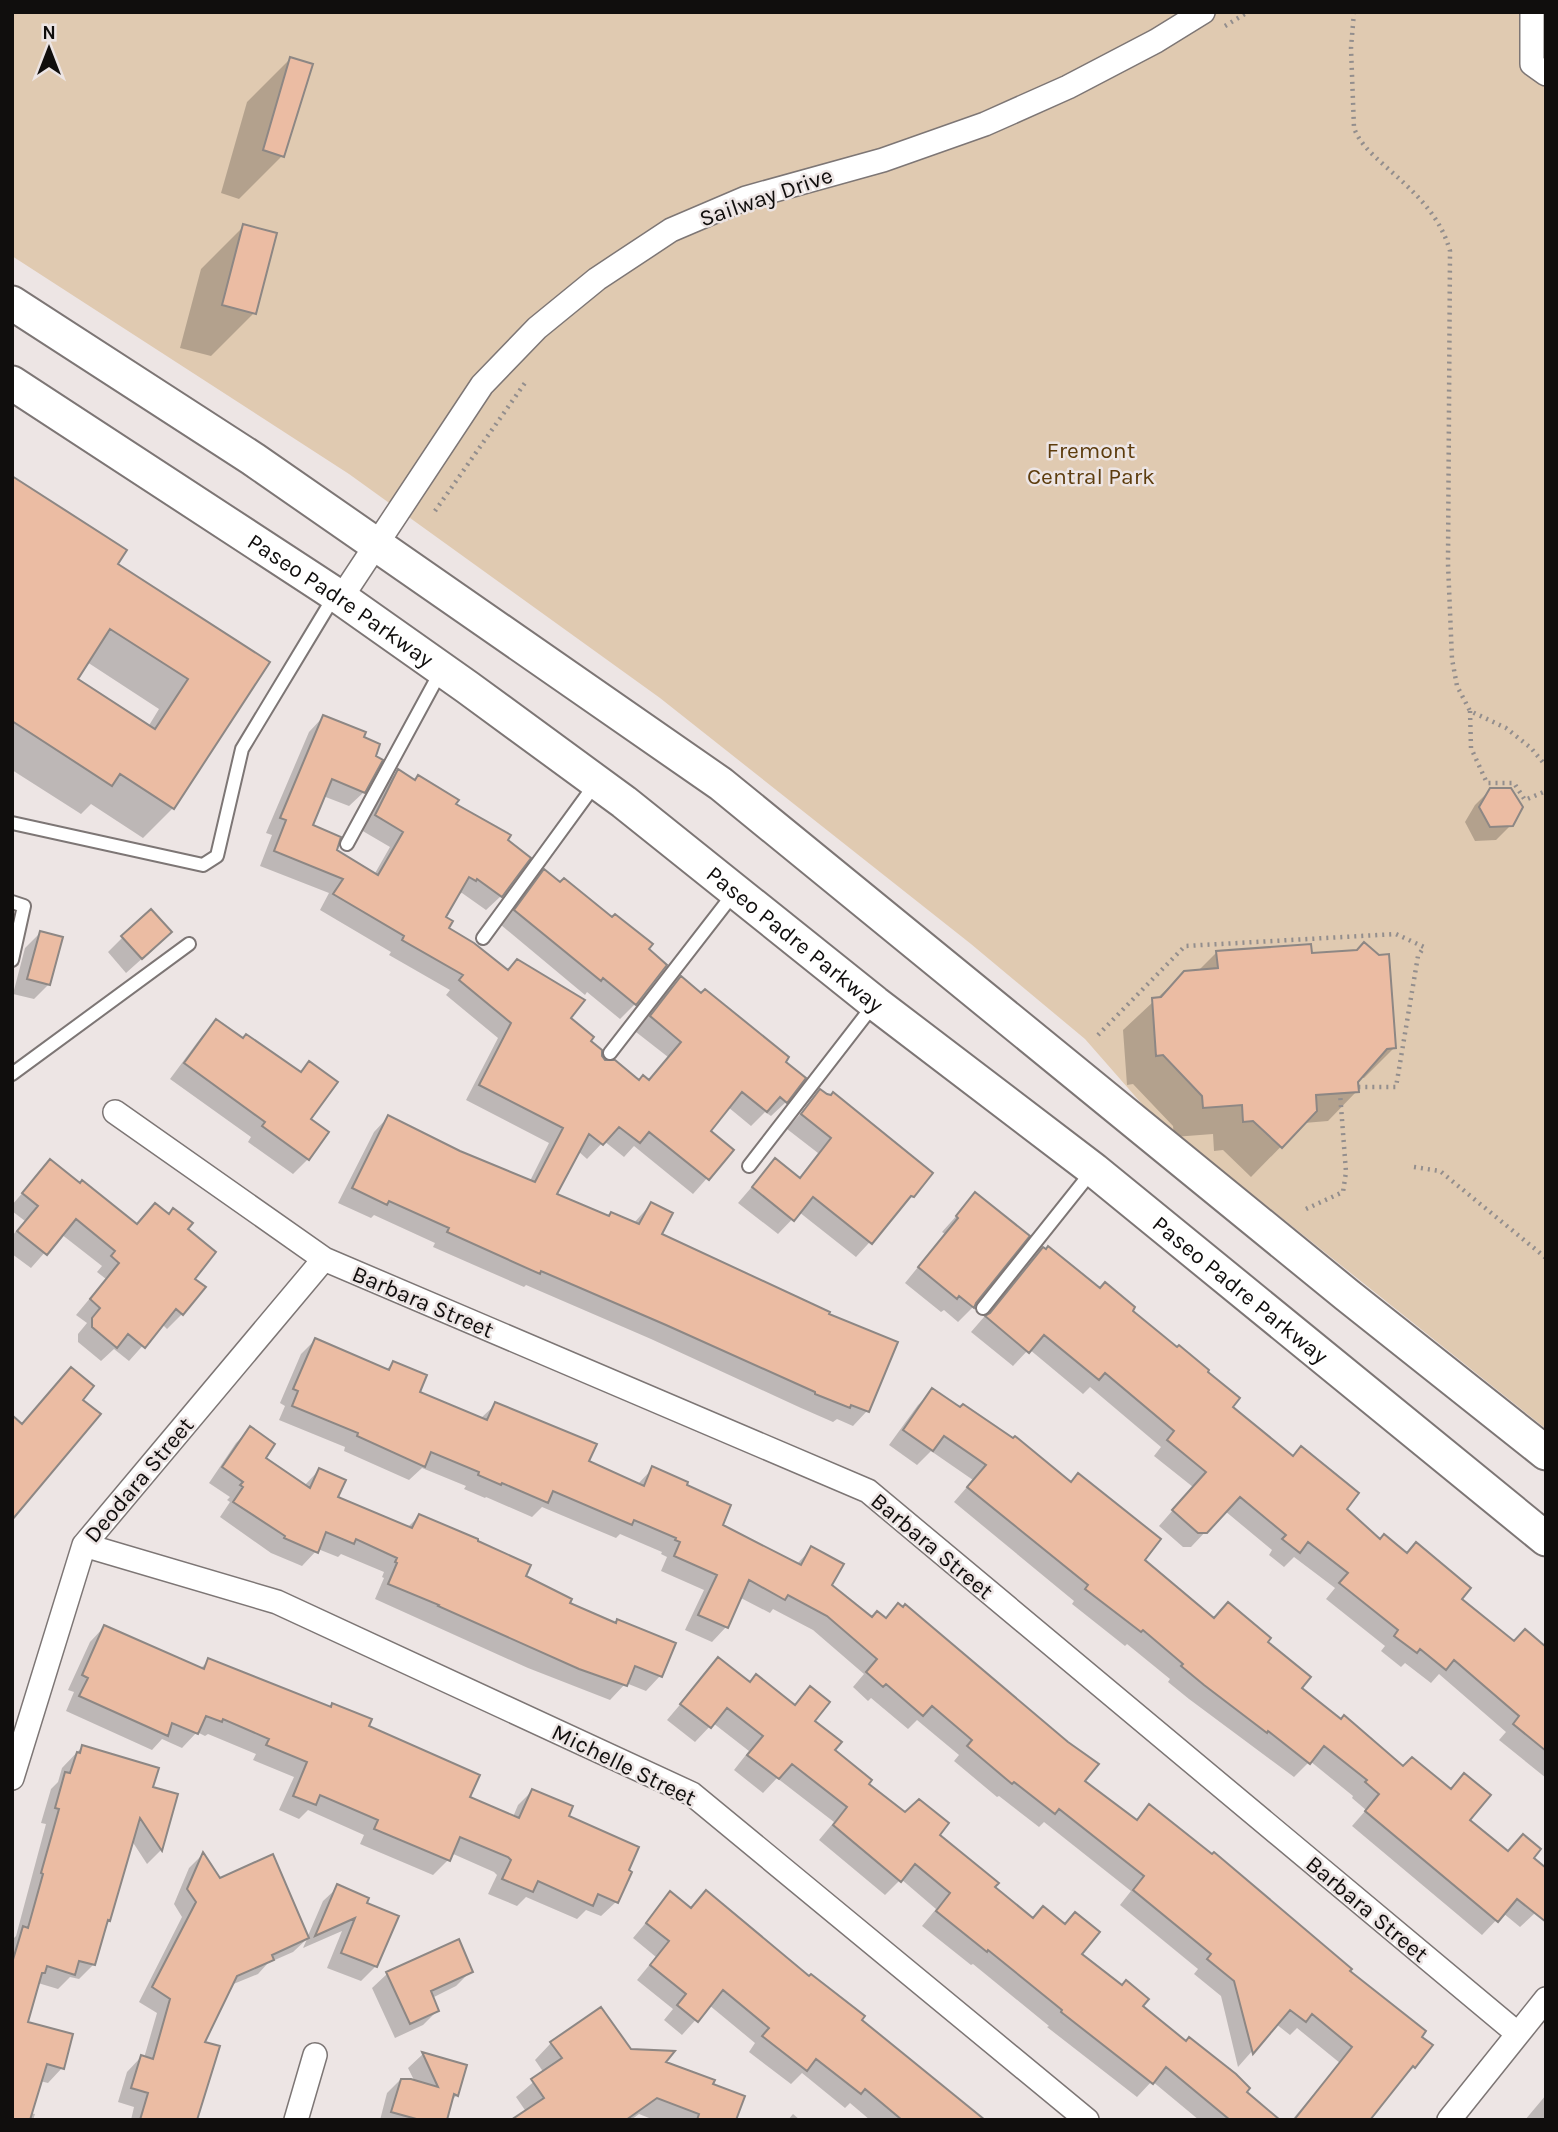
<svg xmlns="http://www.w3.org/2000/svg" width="1558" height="2132" font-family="Karla,sans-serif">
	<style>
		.green { fill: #e0cab1 }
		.shadow { fill: #0003; fill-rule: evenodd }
		.building { fill: #ebbca3; stroke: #8d8784; stroke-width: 2; fill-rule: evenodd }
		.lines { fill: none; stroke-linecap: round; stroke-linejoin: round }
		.service-casing { stroke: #7d7675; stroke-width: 16 }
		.minor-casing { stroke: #7d7675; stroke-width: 26 }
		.secondary-casing { stroke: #7d7675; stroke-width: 37 }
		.path { stroke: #938e8d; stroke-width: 4.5; stroke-dasharray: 2 5; stroke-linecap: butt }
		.service { stroke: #fff; stroke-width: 12 }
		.minor { stroke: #fff; stroke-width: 23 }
		.secondary { stroke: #fff; stroke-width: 33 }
		.labels { text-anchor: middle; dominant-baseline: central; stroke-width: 5; stroke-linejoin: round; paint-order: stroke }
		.street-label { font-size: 23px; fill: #100e0d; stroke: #ede5e4 }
		.park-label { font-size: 23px; fill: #5d3c0d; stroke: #ede5e4 }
	</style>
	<rect width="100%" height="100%" fill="#ede5e4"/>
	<!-- green -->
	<path class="green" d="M12 12H1546V1429L1149 1112 1085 1039 971 944 660 698 349 474 12 256Z"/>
	<!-- shadow -->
	<path class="shadow" d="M290 59 282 156 239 199 221 193 247 102Z
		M244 226 254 313 211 356 180 348 201 269Z
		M12 478 116 565 267 663 173 808 143 838 91 804 81 814 12 770ZM87 662 159 709 148 727 75 680Z
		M323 717 364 792 349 806 323 796 311 826 335 851 374 875 390 847 361 830 383 786 398 771 454 805 506 841 501 896 486 910 462 893 458 894 443 917 446 929 568 1018 604 1062 639 1082 648 1081 668 1057 636 1032 666 993 681 979 783 1062 786 1102 771 1116 765 1112 751 1126 728 1107 708 1132 731 1151 693 1194 634 1146 624 1157 604 1141 587 1159 578 1151 554 1194 608 1217 633 1224 651 1204 659 1235 867 1411 853 1426 837 1419 833 1422 801 1408 651 1339 526 1285 524 1287 433 1247 435 1243 374 1215 371 1218 338 1203 374 1132 388 1117 459 1152 530 1181 549 1143 466 1100 498 1038 446 995 450 990 389 955 391 952 320 910 329 893 260 866 272 835 266 833 309 732Z
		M1490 790 1511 825 1496 840 1475 841 1465 822 1475 805Z
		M544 871 665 965 635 1004 620 1019 587 992 585 995 501 925 530 886Z
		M40 933 49 984 34 999 13 994 25 948Z
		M123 937 155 947 126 973 108 952Z
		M1217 952 1310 955 1394 1048 1364 1078H1360L1357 1081V1091L1328 1121 1304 1123 1251 1177 1223 1150 1214 1151 1213 1134 1174 1137 1173 1126 1133 1084 1127 1085 1123 1030 1184 973 1198 971Z
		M216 1021 243 1040 299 1073 309 1063 308 1120 326 1132 308 1159 293 1174 248 1142 251 1137 170 1079 202 1036Z
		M820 1091 912 1196 856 1257 799 1212 778 1234 738 1203 775 1160 798 1179 818 1153 787 1129Z
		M50 1161 136 1225 155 1205 185 1229 193 1279 182 1314 167 1329 162 1324 129 1361 114 1349 101 1361 78 1342V1334L87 1323 76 1315 106 1279 97 1272 102 1266 61 1234 31 1268 12 1254V1236L25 1221 12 1211V1205Z
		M975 1195V1302L973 1307 958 1322 944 1310 941 1312 905 1283 945 1234 942 1232Z
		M1043 1249 1130 1311 1230 1407 1380 1541 1459 1599 1514 1643 1546 1649V1778L1499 1740 1506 1732 1439 1674 1431 1683 1405 1663 1401 1667 1381 1651 1385 1646 1326 1599 1335 1588 1294 1557 1284 1567 1269 1555 1272 1550 1225 1511 1191 1547H1183L1159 1526 1193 1487 1154 1456 1161 1447 1090 1387 1083 1394 1029 1349 1013 1366 971 1332Z
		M315 1340 386 1370 393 1363 417 1393 480 1419 496 1404 587 1462 637 1485 653 1468 684 1486 720 1526 796 1565 812 1548 830 1586 872 1619H885L898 1605 1083 1782 1135 1821 1150 1806 1348 1971 1414 2067 1399 2081 1340 2063 1297 2028 1290 2035 1276 2024 1238 2067 1221 1996 1194 1974 1198 1969 1120 1905 1131 1891 1044 1822 1039 1827 999 1796 997 1797 954 1761 959 1755 917 1720 908 1729 871 1698 868 1701 853 1687 864 1674 813 1630 773 1609 770 1613 739 1597 726 1627 712 1642 685 1630 704 1590 661 1571 667 1557 661 1554 662 1552 620 1534 616 1538 542 1507 532 1517 486 1497 485 1498 464 1489 466 1486 422 1468 409 1480 344 1451 345 1447 279 1420 285 1406 280 1403 301 1354Z
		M933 1390 1143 1560 1212 1620 1228 1604 1265 1642 1300 1689 1403 1768 1449 1790 1465 1775 1468 1820 1507 1852 1523 1836 1531 1858 1535 1913 1520 1927 1503 1913 1482 1935 1352 1826 1366 1810 1352 1798 1353 1796 1310 1761 1294 1777 1189 1699 1168 1682 1170 1679 1127 1644 1125 1646 1072 1604 1074 1601 954 1502 973 1480 931 1451 917 1465 889 1445 918 1405Z
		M250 1429 263 1458 304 1486 319 1470 336 1498 407 1528 419 1516 568 1604 660 1676 646 1691 626 1683 610 1700 528 1668 375 1599 384 1578 382 1577 384 1572 341 1554 338 1557 318 1549 302 1566 271 1553 220 1517 230 1502 227 1500 230 1497 209 1483 236 1443Z
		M104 1627 200 1669 209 1660 329 1708 333 1705 468 1798 513 1817 518 1805 532 1791 567 1817 616 1902 601 1916 586 1910 577 1919 526 1897 517 1906 488 1894 497 1875 494 1872 451 1853 448 1860 433 1875 360 1844 364 1835 308 1810 299 1819 279 1810 294 1777 253 1760 256 1754 208 1734 205 1736 197 1732 182 1748 162 1739 152 1750 66 1711 74 1692 68 1690 90 1642Z
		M718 1660 749 1684 794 1706 810 1689 813 1721 833 1751 866 1785 937 1835 993 1888 1079 1954 1277 2120H1199L1152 2081 1137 2097 1047 2027 1049 2026 973 1964 971 1965 922 1926 936 1909 901 1879 885 1895 819 1840 834 1822 777 1778 763 1793 734 1770 749 1751 713 1723 695 1742 667 1720Z
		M82 1747 151 1788 176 1795 161 1850 147 1864 132 1841 93 1965 79 1979 70 1977 58 1989 38 1983 26 2023 62 2068 48 2083 40 2081 30 2113 35 2114 33 2120H12V1940L16 1936 46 1824 41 1823 51 1789 58 1782 62 1768Z
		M202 1855 219 1880 307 1938 323 1901 338 1887 366 1899 376 1966 361 1981 327 1968 342 1931 303 1948 307 1939 293 1952 268 1963 258 1974 231 1985 203 2043 196 2120H131L134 2107 118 2102 127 2072 141 2057 144 2058 157 2013 139 2002 182 1917 174 1904 189 1868Z
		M706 1892 860 2020 982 2120H870L850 2103 845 2108 802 2073 791 2084 749 2052 755 2043 709 2005 682 2035 664 2020 673 2009 637 1980 656 1957 633 1938 670 1894 690 1909Z
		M471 1971 456 1986 432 1998 437 2011 423 2025 395 2038 372 1988 387 1974Z
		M551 2043 630 2051 663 2063 711 2085 735 2120H654L639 2114 631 2120H520L527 2113 516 2097 544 2073 535 2060Z
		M423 2054 465 2066 457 2095 450 2102 445 2120H380L387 2093 402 2078 415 2082 408 2068Z
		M1332 2075 1363 2120H1292L1317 2090Z
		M1546 2095V2120H1525Z
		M793 2114 800 2120H788Z"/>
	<!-- building -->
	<path class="building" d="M290 57 313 64 284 157 263 150Z
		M243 224 277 233 256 314 222 305Z
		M12 476 127 550 118 564 270 662 174 809 120 774 112 786 12 721ZM110 629 188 679 155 729 78 679Z
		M323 715 366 732 364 737 380 744 376 756 383 760 365 793 332 779 313 825 341 837 337 850 378 875 403 832 375 815 398 769 415 780 418 775 459 800 456 804 511 835 508 840 531 858 502 897 477 879 476 881 469 877 446 917 453 921 449 928 474 943 508 970 517 959 585 1000 571 1018 594 1037 591 1041 602 1050V1056L605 1060H615L639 1080 643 1075 649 1080 681 1042 650 1016 681 976 701 993 705 989 789 1057 786 1062 806 1078 787 1103 780 1097 767 1112 742 1092 711 1131 734 1150 709 1180 649 1132 640 1143 619 1127 603 1145 589 1134 557 1194 609 1216 611 1212 639 1224 651 1202 673 1213 662 1234 830 1312 829 1314 898 1342 869 1412 851 1405 850 1408 815 1394V1392L666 1325 541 1271 540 1274 447 1232 449 1228 389 1201 387 1205 352 1188 388 1115 460 1151 535 1182 563 1128 479 1085 511 1023 459 980 463 975 402 940 404 936 333 894 343 879 274 851 286 820 280 818Z
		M1490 788H1511L1523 807 1513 826 1490 827 1479 807Z
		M544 869 560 882 564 878 612 917 615 914 653 944 649 949 667 965 636 1005 603 978 601 981 514 910Z
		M151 909 172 932 142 959 121 936Z
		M40 931 63 937 50 985 27 979Z
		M1364 942 1379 955 1389 954 1396 1048 1387 1049 1358 1082 1359 1092 1316 1095 1317 1111 1282 1148 1253 1121 1243 1122 1242 1105 1203 1108 1202 1096 1163 1055 1156 1056 1152 998 1161 997 1184 971 1218 968 1216 951 1311 944 1312 953 1357 950Z
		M216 1019 243 1038 246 1034 301 1072 309 1061 338 1082 311 1119 329 1132 309 1160 262 1126 265 1122 184 1063Z
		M820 1089 827 1094 831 1095 833 1092 933 1173 914 1197 911 1196 872 1244 813 1197 794 1221 752 1187 775 1158 800 1178 831 1138 801 1114Z
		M50 1159 80 1183 82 1180 137 1224 155 1203 169 1214 173 1208 193 1223 188 1229 216 1252 195 1279 206 1287 183 1315 176 1309 145 1348 128 1334 117 1348 92 1327V1318L100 1308 90 1299 119 1263 111 1256 115 1251 76 1219 47 1255 17 1231 38 1206 22 1193Z
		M975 1192 1030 1236 976 1303 974 1308 959 1296 957 1299 918 1267 958 1218 956 1216Z
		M1048 1246 1100 1288 1105 1282 1135 1307 1133 1311 1177 1347 1179 1345 1209 1370 1208 1372 1240 1398 1233 1407 1293 1456 1301 1446 1359 1493 1347 1509 1380 1539 1384 1534 1407 1553 1416 1542 1471 1588 1462 1599 1514 1641 1525 1629 1546 1647V1751L1513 1724 1519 1716 1454 1660 1446 1670 1420 1649 1417 1653 1394 1636 1398 1630 1339 1583 1348 1573 1308 1542 1300 1553 1282 1539 1286 1535 1240 1497 1207 1533H1198L1172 1510 1206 1472 1167 1440 1174 1431 1105 1373 1099 1380 1044 1335 1029 1353 985 1316 990 1313 1043 1247 1046 1249Z
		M315 1338 389 1370 393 1361 427 1375 420 1392 487 1420 495 1402 597 1444 589 1461 644 1486 652 1466 688 1482 687 1485 731 1505 723 1525 801 1565 811 1546 844 1564 832 1585 872 1617 877 1611 886 1618 898 1603 903 1607 905 1604 1068 1742 1099 1764 1085 1781 1137 1820 1149 1804 1212 1854 1214 1852 1352 1969 1350 1971 1426 2031 1422 2037 1433 2045 1415 2068 1413 2066 1370 2120H1294L1352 2047 1312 2014 1306 2022 1290 2010 1253 2054 1234 1981 1207 1959 1211 1954 1133 1890 1144 1876 1059 1809 1055 1814 1014 1782 1012 1784 967 1746 972 1740 932 1706 923 1716 886 1684 883 1687 866 1672 877 1659 827 1616 788 1595 785 1600 749 1580 728 1628 698 1615 717 1575 674 1556 680 1542 675 1540 676 1538 634 1520 632 1525 553 1491 548 1503 502 1483 501 1485 478 1475 479 1472 431 1452 425 1467 357 1436 358 1433 292 1406 298 1391 293 1389Z
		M71 1367 94 1386 83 1400 101 1414 12 1520V1415L22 1424Z
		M932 1388 960 1407 963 1404 1013 1438 1015 1436 1071 1482 1078 1473 1161 1539 1145 1560 1214 1618 1228 1602 1271 1638 1268 1642 1311 1677 1302 1688 1341 1719 1344 1715 1403 1766 1412 1757 1451 1789 1464 1773 1491 1795 1470 1820 1508 1851 1523 1834 1541 1849 1534 1858 1546 1868V1922L1517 1899 1498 1922 1365 1811 1379 1794 1365 1782 1367 1780 1324 1746 1310 1764 1268 1731 1267 1733 1204 1685 1181 1666 1183 1664 1143 1630 1141 1632 1085 1589 1088 1585 967 1487 986 1465 944 1436 933 1451 903 1430Z
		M250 1426 275 1444 266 1458 310 1488 319 1468 346 1480 338 1497 412 1528 419 1514 478 1539V1541L531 1565 526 1576 572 1599 570 1603 616 1623 617 1619 676 1643 662 1677 635 1666 627 1686 579 1669 438 1606 439 1605 388 1584 397 1563 395 1562 397 1558 356 1539 354 1544 326 1532 318 1553 284 1538 285 1536 233 1502 243 1487 240 1485 243 1482 222 1467Z
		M104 1625 204 1669 208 1658 331 1707 332 1703 372 1719 369 1726 480 1775 470 1797 519 1818 532 1789 573 1806 569 1816 639 1847 629 1870 632 1872 618 1903 598 1894 593 1906 538 1881 533 1892 502 1879 511 1860 508 1857 460 1837 450 1861 374 1829 378 1820 320 1795 316 1805 293 1796 307 1762 266 1745 269 1739 223 1719 222 1722 206 1716 198 1734 172 1723 168 1736 79 1696 88 1678 82 1675Z
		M718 1657 750 1682 756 1674 795 1705 810 1686 830 1702 815 1721 842 1742 835 1750 872 1780 869 1784 905 1812 919 1799 949 1823 940 1835 999 1883 995 1887 1033 1918 1043 1906 1065 1924 1075 1912 1100 1932 1082 1954 1122 1985 1126 1980 1149 1999 1143 2006 1186 2041 1189 2037 1236 2074 1250 2088 1247 2092 1280 2120H1230L1166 2067 1153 2084 1061 2012 1062 2010 988 1950 987 1952 936 1911 950 1893 915 1864 901 1882 833 1825 847 1807 792 1764 779 1779 747 1755 763 1736 727 1708 711 1728 680 1704Z
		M82 1745 159 1768 153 1787 178 1794 162 1851 140 1818 110 1921 108 1920 95 1965 79 1961 75 1975 47 1966 45 1973H42L28 2022 73 2034 64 2069 47 2064 30 2120H12V1963L23 1926 28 1928 43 1874 41 1873 59 1809 55 1808 65 1772 70 1773 77 1752 80 1753Z
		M203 1852 220 1878 273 1854 309 1938 272 1955 274 1960 237 1976 205 2042 220 2046 197 2120H140L148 2093 131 2088 141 2055 153 2059 170 1999 152 1987 196 1902 187 1889Z
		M337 1884 369 1898 367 1903 399 1916 377 1967 341 1953 355 1918 315 1936Z
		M706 1890 809 1976 811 1974 865 2016 862 2020 985 2120H902L865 2089 861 2094 816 2059 807 2071 762 2036 769 2028 723 1990 698 2022 677 2005 686 1994 650 1965 669 1941 646 1923 670 1891 691 1908Z
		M459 1939 473 1972 431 1991 439 2011 410 2024 386 1972Z
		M601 2007 631 2049 675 2051 666 2062 715 2080 713 2084 745 2096 736 2120H697L699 2114 657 2098 626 2120H511L544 2098 531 2079 562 2058 550 2042Z
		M422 2052 467 2065 458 2096 454 2094 447 2120H420L391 2112 401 2079H411L438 2087Z"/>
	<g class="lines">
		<defs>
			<path id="service" d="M12 823 203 865 217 856 242 749 335 595
				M347 844 442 669
				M12 902 24 906 12 960
				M483 938 596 783
				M610 1053 734 893
				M12 1074 189 944
				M749 1166 875 1003
				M983 1308 1093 1170"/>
			<path id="minor" d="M1532 12V64L1546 74
				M341 598 482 385 537 328 597 279 671 230 746 198 883 160 985 124 1068 87 1156 41 1203 12
				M115 1112 324 1259 868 1491 1518 2034
				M84 1545 277 1602 692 1794 1087 2120
				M12 1778 84 1545 324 1259
				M296 2120 315 2055
				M1449 2120 1546 1999"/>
			<g id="secondary">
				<path d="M12 303 253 459 721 784 1347 1295 1546 1453"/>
				<path id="s1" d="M12 383 341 598 467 687 624 802 875 1003 1094 1170 1546 1539"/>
			</g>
		</defs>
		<!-- service casing -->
		<use href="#service" class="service-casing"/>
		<!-- minor casing -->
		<use href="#minor" class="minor-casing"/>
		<!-- secondary casing -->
		<use href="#secondary" class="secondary-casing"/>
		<!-- path -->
		<path class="path" d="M1354 12 1351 48 1354 128C1360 144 1372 154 1385 166 1412 190 1440 214 1450 251L1448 564 1452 659 1457 686 1470 711 1506 728 1531 748 1546 766
			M1225 26 1248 12
			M435 511 527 380
			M1470 711 1471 748 1487 783H1514L1525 800 1546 791
			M1098 1035 1185 946 1396 934 1424 947 1418 956 1396 1087H1359
			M1414 1167 1440 1171 1546 1258
			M1306 1209 1343 1192 1346 1172 1340 1093"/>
		<!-- service -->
		<use href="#service" class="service"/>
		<!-- minor -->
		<use href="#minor" class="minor"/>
		<!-- secondary -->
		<use href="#secondary" class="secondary"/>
	</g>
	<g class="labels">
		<!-- street labels -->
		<g class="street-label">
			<text transform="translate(766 197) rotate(-19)">Sailway Drive</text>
			<text stroke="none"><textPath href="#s1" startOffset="394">Paseo Padre Parkway</textPath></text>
			<text stroke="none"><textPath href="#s1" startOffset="961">Paseo Padre Parkway</textPath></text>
			<text stroke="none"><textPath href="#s1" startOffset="1528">Paseo Padre Parkway</textPath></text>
			<text transform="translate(423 1302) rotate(23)">Barbara Street</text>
			<text transform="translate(139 1480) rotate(-50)">Deodara Street</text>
			<text transform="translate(932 1546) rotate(40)">Barbara Street</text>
			<text transform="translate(624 1765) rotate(26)">Michelle Street</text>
			<text transform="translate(1367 1909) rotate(40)">Barbara Street</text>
		</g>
		<!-- park labels -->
		<g class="park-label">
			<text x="1091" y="450">Fremont<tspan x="1091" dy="26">Central Park</tspan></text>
		</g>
	</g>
	<!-- border -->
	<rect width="1558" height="2132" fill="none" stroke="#100e0d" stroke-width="28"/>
	<!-- north arrow -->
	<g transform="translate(49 49)" stroke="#ede5e4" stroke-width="5" paint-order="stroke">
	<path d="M0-5L12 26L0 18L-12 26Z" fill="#100e0d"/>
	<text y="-10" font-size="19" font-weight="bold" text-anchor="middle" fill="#100e0d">N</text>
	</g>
</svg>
